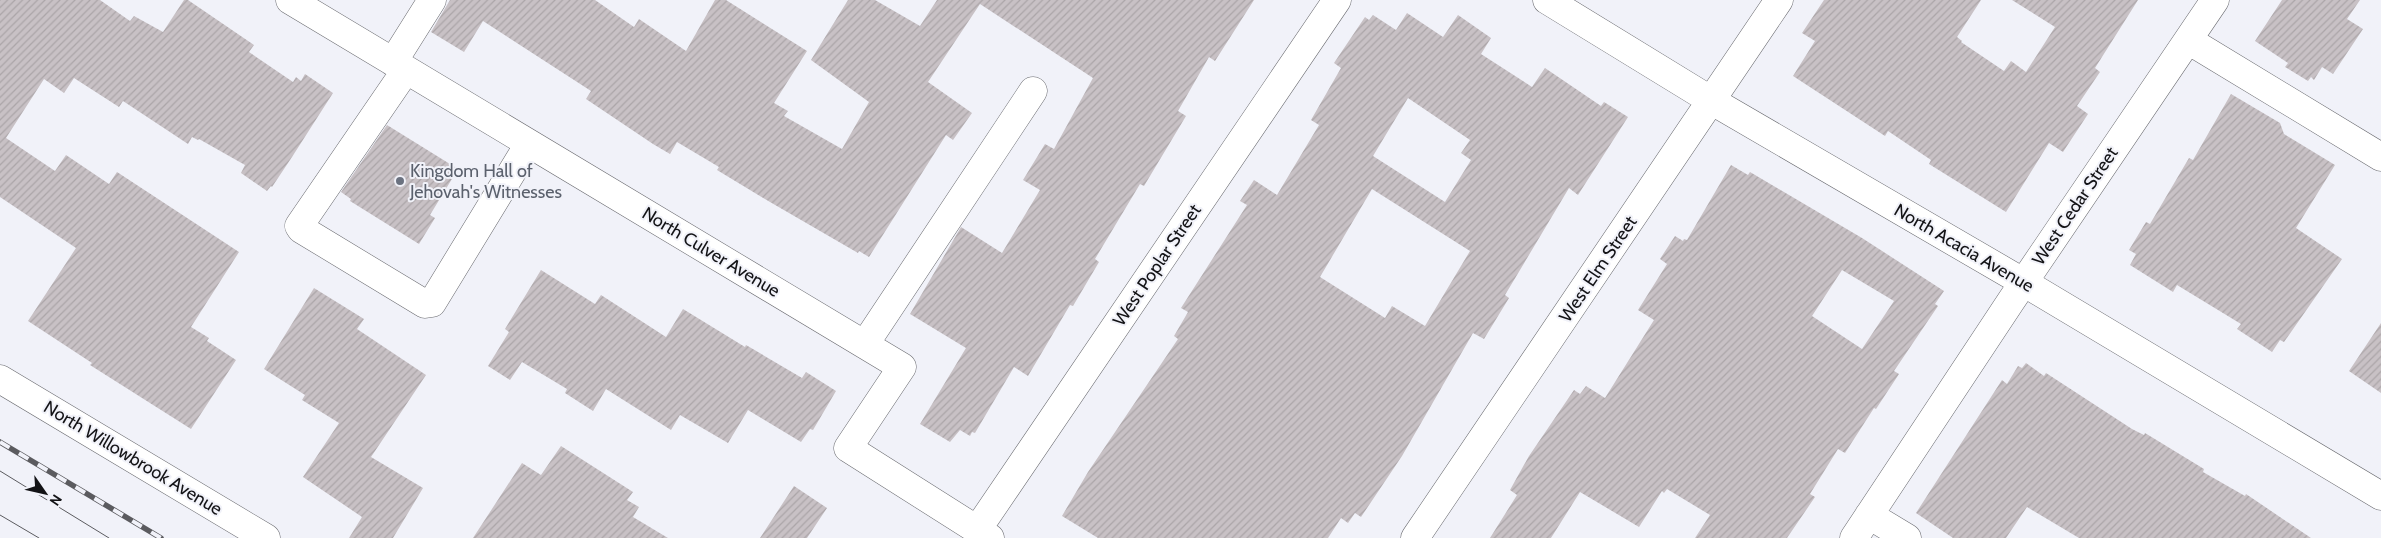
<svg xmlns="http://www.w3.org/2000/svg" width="2381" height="538" font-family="Cabin,sans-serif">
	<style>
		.building { fill: url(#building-hatch); fill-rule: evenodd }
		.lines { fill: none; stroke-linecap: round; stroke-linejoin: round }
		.minor-casing { stroke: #68696e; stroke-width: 29 }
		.minor { stroke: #fff; stroke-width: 28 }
		.tram { stroke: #5b5b5f; stroke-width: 1 }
		.rail-casing { stroke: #5b5b5f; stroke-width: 5.5 }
		.rail { stroke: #f1f2f9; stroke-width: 4; stroke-dasharray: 11; stroke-linecap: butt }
		.worship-dot { fill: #6b7280; stroke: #f1f2f9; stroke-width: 2 }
		.labels { text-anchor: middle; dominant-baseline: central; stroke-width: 4; stroke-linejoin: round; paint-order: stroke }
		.worship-label { font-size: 18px; fill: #5b616d; stroke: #f1f2f9; text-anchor: start }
		.street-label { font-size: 18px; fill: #131316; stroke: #f1f2f9 }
	</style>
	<defs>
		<pattern id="building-hatch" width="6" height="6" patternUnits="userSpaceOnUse" patternTransform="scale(1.25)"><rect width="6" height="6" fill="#c8c1c5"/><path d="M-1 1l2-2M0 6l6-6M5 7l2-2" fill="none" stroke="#aba5a8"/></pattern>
	</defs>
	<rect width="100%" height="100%" fill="#f1f2f9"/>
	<!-- building -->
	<path class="building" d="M0 0H100L130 21 134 16 163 32 184 0H188L254 45 249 52 293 82 296 77 301 81 305 74 333 93 292 157 272 187 271 186 267 191 241 173 245 165 199 139 198 140 192 137 188 144 123 101 119 107 74 78 64 93 44 79 6 138 55 171 66 155 109 184 117 172 239 252 191 327 209 338 207 341 236 360 191 429 90 365 92 363 28 321 76 248 0 197Z
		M450 0H595L634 27 639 19 686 51 715 0H726L807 51 774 103 788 111 784 116 842 149 869 102 811 60 848 0H875L920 26 937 0H1254L1215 61 1209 57 1178 111 1186 116 1144 186 1140 184 1095 259 1099 262 1073 306 1070 305 1028 376 1014 367 975 433 972 432 970 436 960 430 950 442 920 424 966 348 910 314 961 227 1002 253 1040 190 1023 180 1045 144 1054 149 1093 78 980 4 928 82 972 113 953 140 946 135 869 257 859 251 858 253 770 202 717 170 719 167 677 142 670 154 653 144 586 99 591 91 483 21 464 52 431 32Z
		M1824 0H1981L1957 37 1962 41 1961 42 2004 71 2011 61 2026 72 2055 27 2012 0H2138L2095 68 2100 72 2077 106 2088 114 2063 152 2049 143 2006 212 1929 164 1931 160 1888 131 1885 136 1793 76 1815 41 1802 33Z
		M2282 0H2360L2347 19 2363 29 2333 74 2322 67 2314 80 2311 77 2308 81 2285 67 2288 63 2255 41Z
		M1407 13 1443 37 1458 15 1491 38 1481 54 1532 87 1545 68 1601 106 1604 102 1628 117 1578 195 1569 188 1505 295 1509 298 1484 339 1473 333 1402 456 1361 517 1355 513 1348 523 1341 518 1328 538H1098L1062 516 1088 472 1178 339 1174 336 1188 312 1181 308 1247 205 1240 201 1254 180 1277 195 1319 125 1311 120 1341 68 1334 63 1365 17 1369 20 1373 15 1396 30ZM1408 98 1470 140 1461 153 1471 160 1445 202 1373 156ZM1372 189 1470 251 1425 326 1392 306 1385 318 1320 277Z
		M2231 94 2280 123 2284 134 2335 165 2296 228 2342 259 2284 342 2280 340 2272 352 2237 329 2241 324 2177 285 2173 292 2130 265 2136 254 2129 250 2146 222 2150 224 2189 158 2193 160Z
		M387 125 458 169 430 215 435 218 419 244 350 201 351 199 341 192Z
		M1731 165 1748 175 1750 172 1862 238 1944 291 1935 304 1938 306 1894 371 1899 374 1876 409 1874 408 1845 453 1838 449 1810 494 1815 497 1787 538H1695L1710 515 1667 489 1664 493 1662 491 1639 527 1580 492 1551 538H1490L1517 495 1510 490 1529 456 1574 390 1580 394 1586 386 1605 398 1654 320 1638 310 1667 264 1660 259 1675 236 1683 241 1684 239 1687 240ZM1842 270 1894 301 1862 349 1812 316Z
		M541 270 595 304 601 295 666 337 683 309 745 347 746 345 802 378 806 372 836 391 813 430 810 429 801 442 748 410 728 443 680 415 671 430 606 389 593 411 565 393 567 389 522 362 510 380 488 366 509 332 505 329Z
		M314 288 364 319 357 329 426 375 371 457 423 488 393 538H349L362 517 303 477 339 423 302 400 305 395 264 369Z
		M2381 323V393L2349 371Z
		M2026 363 2044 376 2046 373 2132 429 2144 435 2145 433 2204 469 2203 472 2245 496 2246 494 2311 538H2079L2027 507 2006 538H1953L1916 513 2002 380 2007 384 2018 366 2022 368Z
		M561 446 633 492 627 500 639 507 633 517 668 538H473L522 463 541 475Z
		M794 486 827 508 807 538H760Z"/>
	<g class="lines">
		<defs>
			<path id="minor" d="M290 0 902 367 848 448 990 538
				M1547 0 1712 101 2023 282 2381 496
				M2188 40 2381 157
				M393 62 432 0
				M406 70 299 226 301 229 425 304 432 303 529 144
				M865 344 1033 91
				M0 379 266 538
				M1869 515 1907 538
				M977 530 1337 0
				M1415 538 1779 0
				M1854 538 2011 301 2215 0"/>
		</defs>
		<!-- minor casing -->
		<use href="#minor" class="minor-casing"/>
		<!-- minor -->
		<use href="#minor" class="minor"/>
		<!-- tram -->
		<path class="tram" d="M0 471 109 538
			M0 515 39 538"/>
		<defs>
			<path id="rail" d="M0 442 161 538"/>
		</defs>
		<!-- rail casing -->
		<use href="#rail" class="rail-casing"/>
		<!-- rail -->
		<use href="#rail" class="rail"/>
	</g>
	<!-- markers -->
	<circle class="worship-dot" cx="400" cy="181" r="5"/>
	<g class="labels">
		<!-- worship labels -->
		<g class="worship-label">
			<text x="410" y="171">Kingdom Hall of<tspan x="410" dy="21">Jehovah's Witnesses</tspan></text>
		</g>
		<!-- street labels -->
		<g class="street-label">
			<text transform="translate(2075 206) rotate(-56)">West Cedar Street</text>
			<text transform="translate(1964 248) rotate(30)">North Acacia Avenue</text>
			<text transform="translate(711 252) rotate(31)">North Culver Avenue</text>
			<text transform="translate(1157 265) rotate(-56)">West Poplar Street</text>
			<text transform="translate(1598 269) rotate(-56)">West Elm Street</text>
			<text transform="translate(133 458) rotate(31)">North Willowbrook Avenue</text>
		</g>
	</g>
	<!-- north arrow -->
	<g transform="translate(45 493) rotate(124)" stroke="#f1f2f9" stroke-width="4" paint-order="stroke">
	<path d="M0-4L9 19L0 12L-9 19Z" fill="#131316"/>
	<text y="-8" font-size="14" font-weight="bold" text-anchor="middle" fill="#131316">N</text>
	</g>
</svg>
